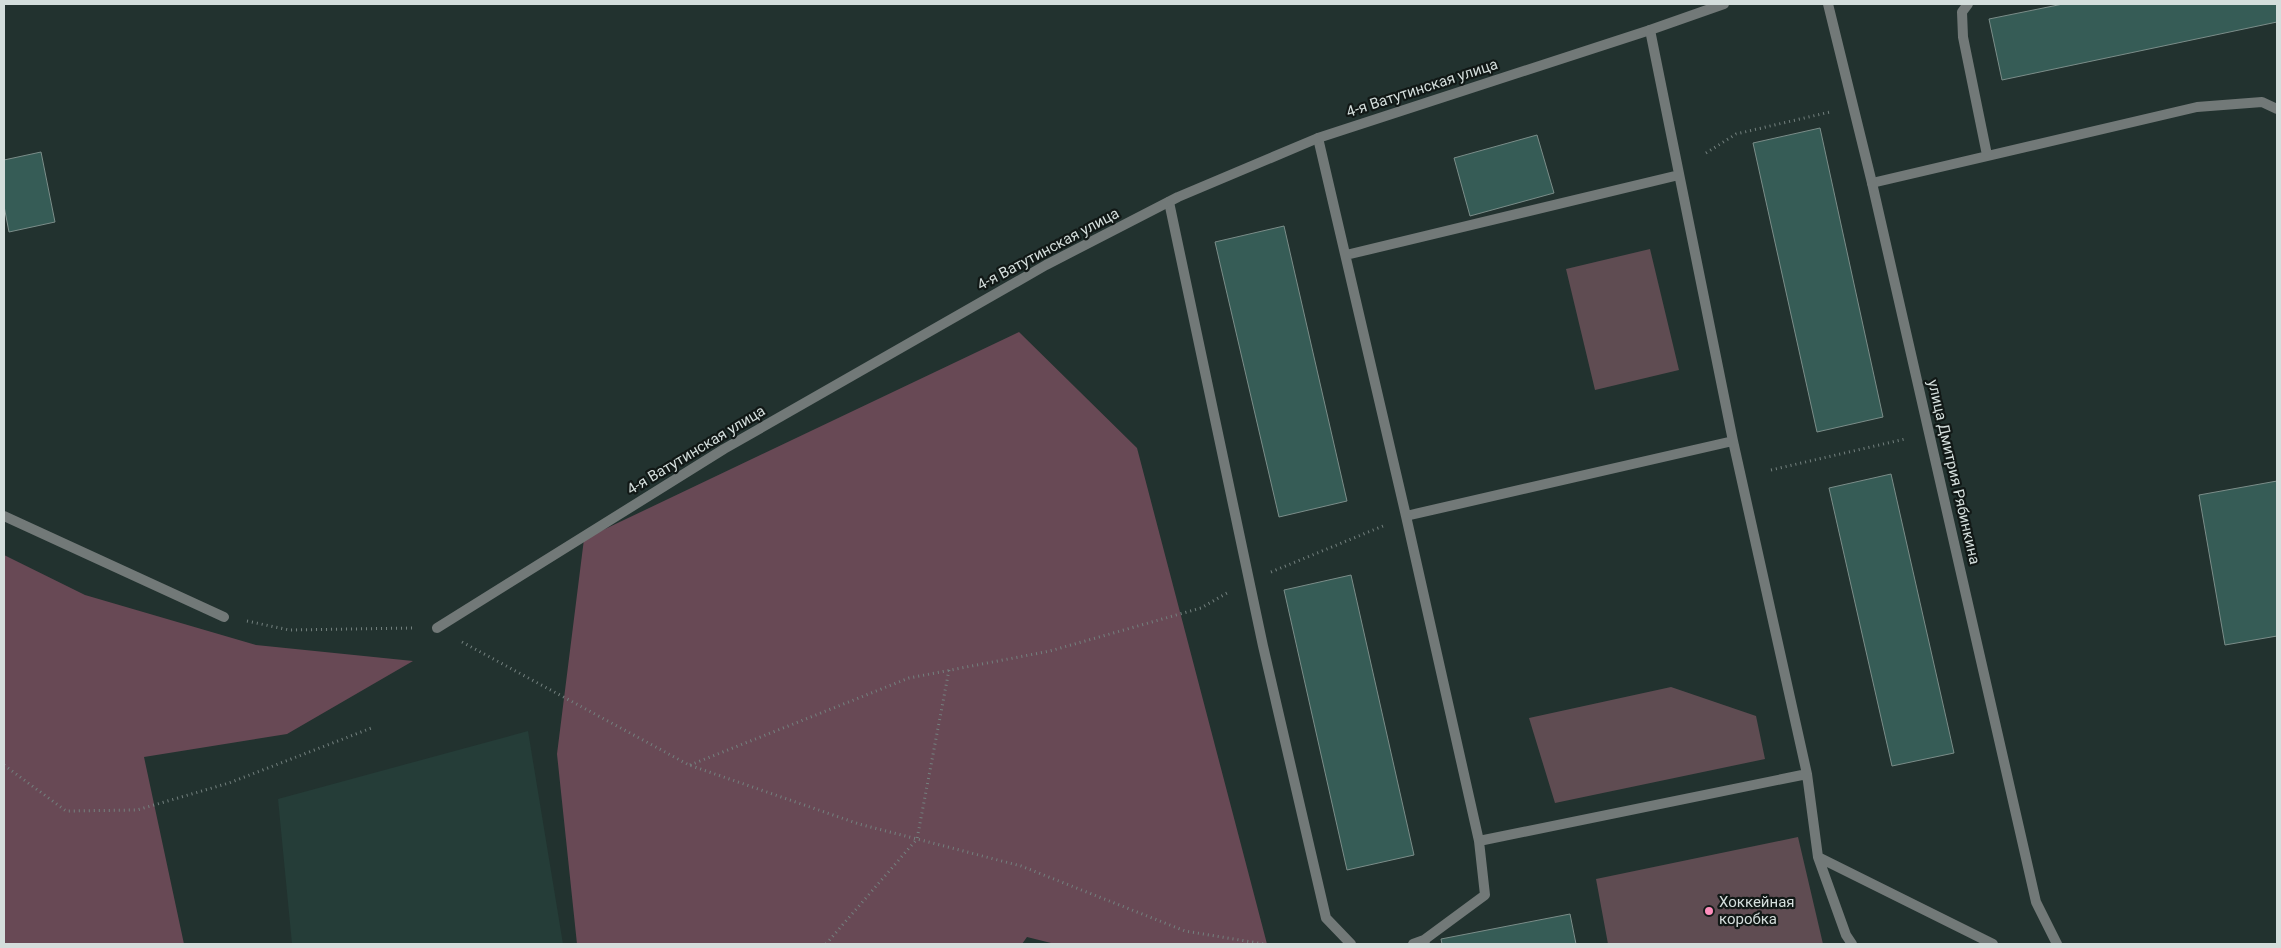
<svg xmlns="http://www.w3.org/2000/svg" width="2281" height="948" font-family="Roboto,sans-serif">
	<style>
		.built { fill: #253d38 }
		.green { fill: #5f4c52 }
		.forest { fill: #684955 }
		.building { fill: #365c56; stroke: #7b8d89 }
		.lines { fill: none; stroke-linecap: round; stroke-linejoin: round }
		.path { stroke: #74817f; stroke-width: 3; stroke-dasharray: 1 4; stroke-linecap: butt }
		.service { stroke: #727978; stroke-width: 10 }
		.minor { stroke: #727978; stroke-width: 10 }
		.tertiary { stroke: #727978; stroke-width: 10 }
		.poi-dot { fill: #fe8ebc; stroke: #111816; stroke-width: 2 }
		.labels { text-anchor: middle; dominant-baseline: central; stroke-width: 4.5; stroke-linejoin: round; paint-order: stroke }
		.street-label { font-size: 15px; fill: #d4dedc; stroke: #111816 }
		.poi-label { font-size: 15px; fill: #d4dedc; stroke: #111816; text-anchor: start }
	</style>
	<rect width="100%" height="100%" fill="#22322f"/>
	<!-- built -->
	<path class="built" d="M528 731 563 944H292L278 799Z"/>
	<!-- green -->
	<path class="green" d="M1650 249 1679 370 1595 390 1566 269Z
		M1671 687 1756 716 1765 759 1555 803 1529 718Z
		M1798 837 1823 944H1608L1596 879Z"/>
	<!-- forest -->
	<path class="forest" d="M1019 332 1137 448 1267 944H1055L1027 937 1022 944H577L557 754 584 539Z
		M4 555 85 595 256 645 413 661 287 734 144 757 184 944H4Z"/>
	<!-- building -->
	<path class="building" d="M2063 4H2277V22L2002 80 1989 19Z
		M1820 128 1883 417 1817 432 1753 143Z
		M1537 135 1554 193 1470 216 1454 158Z
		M41 152 55 222 9 232 4 206V160Z
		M1284 226 1347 501 1279 517 1215 242Z
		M1891 474 1954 753 1892 766 1829 488Z
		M2277 481V636L2225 645 2199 495Z
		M1351 575 1414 855 1347 870 1284 590Z
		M1570 914 1576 944H1442L1441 939Z"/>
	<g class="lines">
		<!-- path -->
		<path class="path" d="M1706 153 1736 134 1830 112
			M1771 470 1905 439
			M1271 572 1383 526
			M247 621 289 630 414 628
			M462 642 689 765 859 824 1021 866 1185 931 1264 944
			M4 765 66 811 137 810 229 783 374 727
			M690 765 909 678 1050 651 1201 608 1227 593
			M826 944 917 839 949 670"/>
		<!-- service -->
		<path class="service" d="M1968 4 1962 12 1963 37 1987 155
			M1650 30 1733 441 1807 774 1818 857 1846 935 1852 944
			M1318 138 1406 516 1479 841 1485 895 1424 940 1425 944
			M1872 183 2197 107 2262 102 2277 109
			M1169 202 1263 646 1326 918 1351 944
			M1346 255 1679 175
			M4 516 224 617
			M1406 516 1733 441
			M1479 841 1807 774
			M1818 857 1993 944
			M1413 944 1424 940"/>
		<!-- minor -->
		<path class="minor" d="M437 628 724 449 1046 265 1178 197 1318 138 1650 30 1724 4"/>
		<!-- tertiary -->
		<path class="tertiary" d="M1828 4 1872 183 2036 902 2057 944"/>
	</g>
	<!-- markers -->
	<circle class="poi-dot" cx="1709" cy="911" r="5"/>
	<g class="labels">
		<!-- street labels -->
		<g class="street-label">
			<text transform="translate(1422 88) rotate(-18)">4-я Ватутинская улица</text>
			<text transform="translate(1048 249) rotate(-28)">4-я Ватутинская улица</text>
			<text transform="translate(696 450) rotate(-31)">4-я Ватутинская улица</text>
			<text transform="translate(1954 472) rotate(77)">улица Дмитрия Рябинкина</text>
		</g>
		<!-- poi labels -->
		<g class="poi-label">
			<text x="1719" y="902">Хоккейная<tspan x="1719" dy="17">коробка</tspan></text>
		</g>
	</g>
	<!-- border -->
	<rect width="2281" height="948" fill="none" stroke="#d4dedc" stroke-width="10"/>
</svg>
